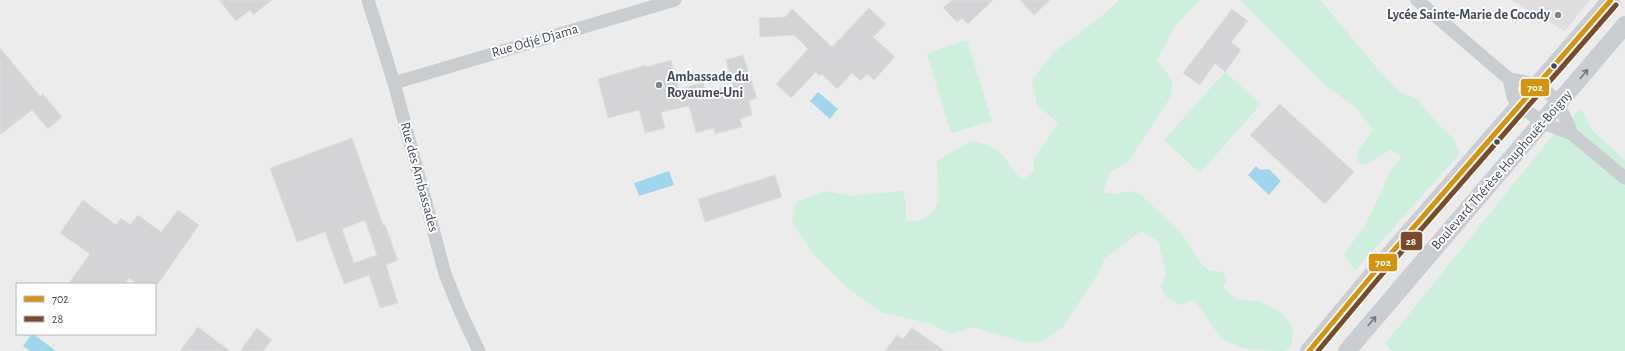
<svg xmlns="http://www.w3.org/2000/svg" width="1625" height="351" font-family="'Alegreya Sans',sans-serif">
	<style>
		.education { fill: #dfddde }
		.green { fill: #ceeede }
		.water { fill: #a1d5ee }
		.building { fill: #d4d4d7; stroke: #dededf; fill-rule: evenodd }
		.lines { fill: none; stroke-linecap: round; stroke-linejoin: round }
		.street { stroke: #cacdd0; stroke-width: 13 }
		.secondary { stroke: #cacdd2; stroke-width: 18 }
		.bus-1-casing { stroke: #fff; stroke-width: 8 }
		.bus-2-casing { stroke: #fff; stroke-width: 8 }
		.bus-1 { stroke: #d39412; stroke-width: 5 }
		.bus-2 { stroke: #7a4b2a; stroke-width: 5 }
		.oneway { stroke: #727983 }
		.poi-dot { fill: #7e848c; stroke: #fff; stroke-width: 1.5 }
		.bus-dot { fill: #434c59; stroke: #fff; stroke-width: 1.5 }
		.labels { text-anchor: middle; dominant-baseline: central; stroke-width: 4; stroke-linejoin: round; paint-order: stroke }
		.poi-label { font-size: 14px; font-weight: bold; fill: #434c59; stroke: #fff; text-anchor: end }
		.street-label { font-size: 14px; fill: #434c59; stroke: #fff }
		.line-badge { stroke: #fff; stroke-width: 1.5 }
		.badge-label { font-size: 11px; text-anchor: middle; font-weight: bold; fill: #fff }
	</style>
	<rect width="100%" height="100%" fill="#edecec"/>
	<!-- education -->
	<path class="education" d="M1511 0H1590L1565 31Z"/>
	<!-- green -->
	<path class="green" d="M1119 0H1200L1175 26 1157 60 1172 80 1171 96 1129 161 1110 172 1103 192 1115 194 1130 191 1140 194 1181 233 1203 266 1210 271 1223 272 1226 281 1223 287 1237 300 1259 301 1282 313 1293 328 1292 344 1286 351C1266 351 1233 351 1219 335 1210 324 1203 311 1194 300L1178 305 1165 296 1161 287 1166 273 1158 241 1141 231 1104 259 1101 269 1062 328 1043 341 1023 342 973 327 951 334 931 324 881 312 845 286 816 257 792 223 796 202 827 191 849 196 903 191 906 203V221C919 223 934 216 938 202 940 194 937 171 937 161L972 141C982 143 994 146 1001 154 1010 163 1012 172 1024 180L1034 171V159L1058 123 1037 105 1032 80 1054 52 1103 15Z
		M1240 0H1320L1377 68 1400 92 1417 99 1438 124 1453 138 1460 153 1355 271 1344 254 1366 224 1391 170 1402 157 1390 150 1367 164 1356 163 1359 149 1373 130 1356 107 1327 87Z
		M967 40 992 121 951 133 927 53Z
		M1225 72 1261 104 1200 173 1164 140Z
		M1581 108 1592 130 1625 160V351H1393L1385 344 1549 140Z"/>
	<!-- water -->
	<path class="water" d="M818 92 838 109 830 119 810 101Z
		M1256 166 1260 170 1269 169 1281 181 1269 195 1248 175Z
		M669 171 674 185 639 196 634 183Z
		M32 334H33L56 351H30L23 346Z"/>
	<!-- building -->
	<path class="building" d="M219 0H272L253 15 250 10 236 21Z
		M952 0H993L968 24 962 18 957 22 943 8Z
		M1020 0H1050L1034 15Z
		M869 8 886 24 873 37 895 57 874 80 867 74 861 81 852 73 837 89 822 74 820 76 816 72 791 98 776 84 808 49 794 35 760 37 759 18 785 17 792 9 832 47Z
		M1232 9 1248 21 1231 42 1241 50 1225 72 1215 63 1200 85 1183 73Z
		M0 48 40 96 43 94 62 117 48 129 32 110 0 135Z
		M743 55 757 98 749 101 752 115 740 119 742 127 715 134 714 128 696 133 689 106 661 112 665 128 645 133 639 110 608 118 598 79 646 65 647 67 671 60 679 89 703 83 706 92 733 85 726 60Z
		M1280 104 1354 172 1325 204 1250 135Z
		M352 138 383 225H385L398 260 386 265 398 303 380 308 369 275 344 284 325 232 297 242 270 168ZM365 220 377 255 354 263 342 229Z
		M775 175 782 197 705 222 698 199Z
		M83 200 116 225 121 218 130 225 138 215 161 232 178 210 199 225 158 284H137L129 278 124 284H68L90 254 60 233Z
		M198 327 230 351H180Z
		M257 328 272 340 263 351H240Z
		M912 328 945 351H885L897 335 903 339Z"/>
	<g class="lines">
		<!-- street -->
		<path class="street" d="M368 0 394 83 445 274 460 311 479 351
			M1417 0 1509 79
			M1509 79 1513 97 1519 105 1543 123 1572 134 1625 178
			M1509 79C1549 83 1558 99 1572 134
			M394 83 675 0"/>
		<!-- secondary -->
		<path class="secondary" d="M1309 351 1373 274 1611 0
			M1347 351 1625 25"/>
		<defs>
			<path id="bus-1" d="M1309 351 1373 274 1611 0"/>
			<path id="bus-2" d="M1318 351 1378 279 1616 5"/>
		</defs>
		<!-- bus-1 casing -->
		<use href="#bus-1" class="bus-1-casing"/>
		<!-- bus-2 casing -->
		<use href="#bus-2" class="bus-2-casing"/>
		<!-- bus-1 -->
		<use href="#bus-1" class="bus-1"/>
		<!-- bus-2 -->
		<use href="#bus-2" class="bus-2"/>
	</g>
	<!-- one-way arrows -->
	<defs><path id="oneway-shaft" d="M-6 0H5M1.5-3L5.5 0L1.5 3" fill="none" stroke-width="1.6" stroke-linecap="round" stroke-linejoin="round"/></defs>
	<g class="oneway">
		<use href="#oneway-shaft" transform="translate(1584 74) rotate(-50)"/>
		<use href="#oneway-shaft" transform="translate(1372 321) rotate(-50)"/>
	</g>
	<!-- markers -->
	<g class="poi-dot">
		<circle cx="1558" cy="15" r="4"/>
		<circle cx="659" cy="85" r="4"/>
	</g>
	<g class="bus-dot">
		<circle cx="1554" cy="66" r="3.5"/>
		<circle cx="1497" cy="142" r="3.5"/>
	</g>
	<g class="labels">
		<!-- poi labels -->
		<g class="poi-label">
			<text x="1550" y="15">Lycée Sainte-Marie de Cocody</text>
			<text x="667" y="77" text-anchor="start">Ambassade du<tspan x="667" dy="16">Royaume-Uni</tspan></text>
		</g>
		<!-- street labels -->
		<g class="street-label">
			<text transform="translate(535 41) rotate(-16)">Rue Odjé Djama</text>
			<text transform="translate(1502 170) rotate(-49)">Boulevard Thérèse Houphouët-Boigny</text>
			<text transform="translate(419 177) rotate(75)">Rue des Ambassades</text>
		</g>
	</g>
	<g class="line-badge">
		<rect x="1520" y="78" width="30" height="19" rx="4" fill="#d39412"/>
		<rect x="1400" y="231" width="23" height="20" rx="4" fill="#7a4b2a"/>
		<rect x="1368" y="253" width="30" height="19" rx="4" fill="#d39412"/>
	</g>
	<g class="badge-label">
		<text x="1535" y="91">702</text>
		<text x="1411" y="245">28</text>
		<text x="1383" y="266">702</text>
	</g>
	<!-- legend -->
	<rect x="16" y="283" width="140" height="52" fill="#ffffff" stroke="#b4b7bd"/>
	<rect x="24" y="296" width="20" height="6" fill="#d39412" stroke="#b4b7bd"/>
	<text x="52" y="303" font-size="12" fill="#434c59">702</text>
	<rect x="24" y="316" width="20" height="6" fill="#7a4b2a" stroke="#b4b7bd"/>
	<text x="52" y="323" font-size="12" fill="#434c59">28</text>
</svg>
